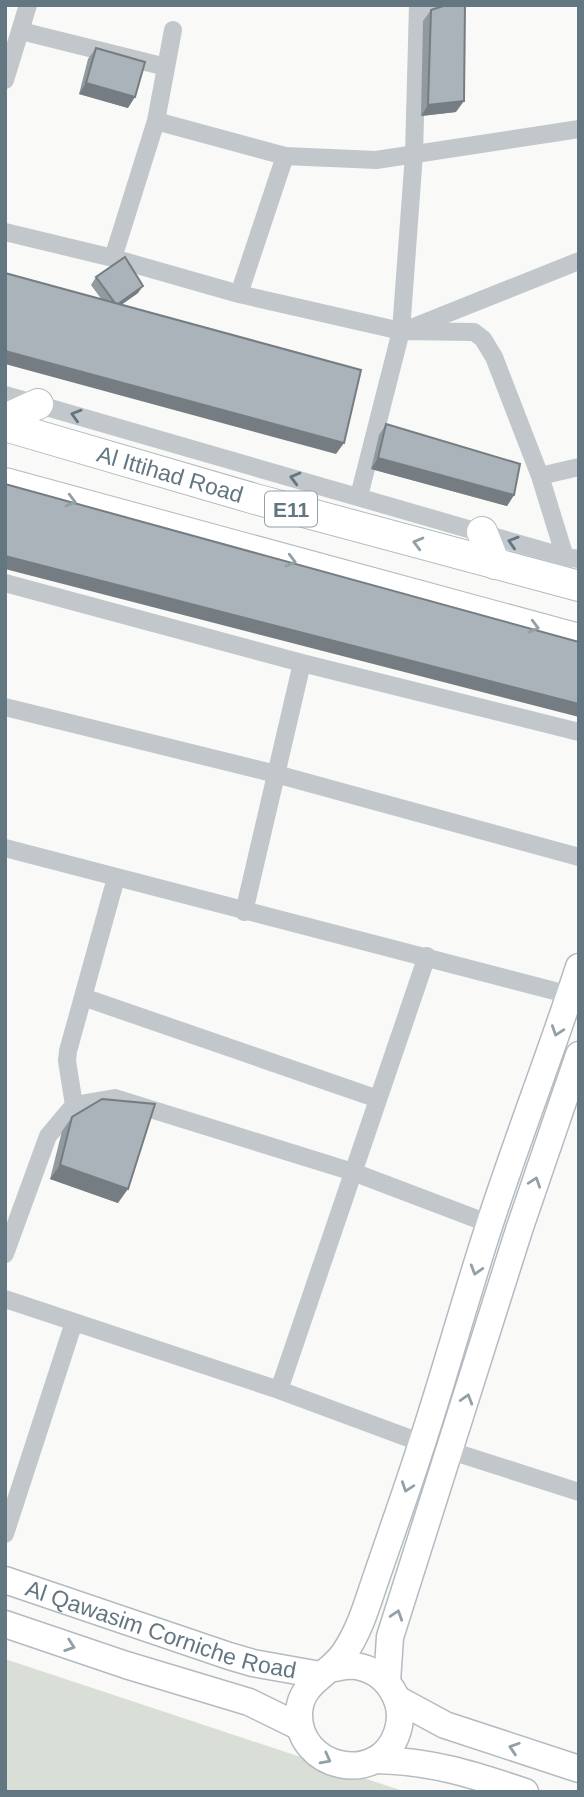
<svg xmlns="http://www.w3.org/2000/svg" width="584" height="1797" font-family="Arial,sans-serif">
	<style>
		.green { fill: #d9ded6 }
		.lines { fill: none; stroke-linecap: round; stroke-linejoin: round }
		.secondary-casing { stroke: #b4bbc0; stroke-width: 29 }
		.primary-casing { stroke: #b3babe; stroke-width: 32 }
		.street { stroke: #c2c7cb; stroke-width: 18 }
		.secondary { stroke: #fff; stroke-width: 26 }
		.primary { stroke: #fff; stroke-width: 30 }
		.wall { fill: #919a9f }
		.shaded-wall { fill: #767d82 }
		.building { fill: #a9b3b9; stroke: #767d82; stroke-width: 2 }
		.oneway { stroke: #637783 }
		.oneway2 { stroke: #92a0a8 }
		.labels { text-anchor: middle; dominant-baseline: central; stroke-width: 7; stroke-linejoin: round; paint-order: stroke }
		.shield { fill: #fff; stroke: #92a0a8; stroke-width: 2 }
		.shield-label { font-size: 21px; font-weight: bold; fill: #637783 }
		.street-label { font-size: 23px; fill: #637783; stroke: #fff }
	</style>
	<rect width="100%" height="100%" fill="#f9f9f7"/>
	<!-- green -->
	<path class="green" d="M5 1659 406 1792H5Z"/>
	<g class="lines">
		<defs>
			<g id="secondary">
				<path id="s1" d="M5 1580 229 1656 253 1663 320 1675"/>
				<path d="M5 1624 126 1665 249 1702 300 1727"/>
				<path d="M334 1668C340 1667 348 1665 355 1666 386 1670 408 1702 397 1733 379 1787 297 1769 299 1713 300 1682 330 1675 345 1652 359 1631 366 1608 374 1584 390 1537 407 1490 422 1443 446 1370 466 1296 490 1223 518 1137 551 1053 579 967"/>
				<path d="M387 1682 390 1637 519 1230 579 1055"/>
				<path d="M397 1699 445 1725 579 1769"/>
				<path d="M375 1760C431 1761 472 1774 525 1792"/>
			</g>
			<g id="primary">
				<path d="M5 419 38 404"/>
				<path id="s2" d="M5 426 255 499 579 586"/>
				<path d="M5 483 579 639"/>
				<path d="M482 532 495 564"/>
			</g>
		</defs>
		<!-- secondary casing -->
		<use href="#secondary" class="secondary-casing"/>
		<!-- primary casing -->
		<use href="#primary" class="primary-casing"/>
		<!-- street -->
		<path class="street" d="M418 12 447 5
			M21 31 166 67
			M5 80 28 5
			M156 121 173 30
			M5 232 113 258 239 294 401 331 474 332 483 339 494 357 540 476 565 557
			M113 258 156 121 285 156 376 160 579 129
			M239 294 285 156
			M411 328 579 261
			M5 395 565 557 579 559
			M540 476 579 467
			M359 496 401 331 414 154 418 5
			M5 583 302 663 579 732
			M5 707 276 774 579 857
			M5 848 570 995
			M244 912 302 663
			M83 997 378 1099
			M74 1105 67 1061 68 1051 116 878
			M5 1254 48 1136 74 1105 115 1098 353 1172 490 1224
			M5 1299 279 1390 422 1443
			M279 1390 427 956
			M451 1451 579 1492
			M5 1534 74 1322"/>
		<!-- secondary -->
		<use href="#secondary" class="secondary"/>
		<!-- primary -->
		<use href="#primary" class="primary"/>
	</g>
	<!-- wall -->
	<path class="wall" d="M431 10 456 112 421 116 423 21Z
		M96 48 128 108 79 94 88 59Z
		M96 277 138 293 121 305 336 454 102 300 91 285Z
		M386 424 514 495 507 506 371 469 379 435Z
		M72 1117 118 1203 50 1179 62 1131Z"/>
	<!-- shaded-wall -->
	<path class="shaded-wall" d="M86 83 135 97 128 108 79 94Z
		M464 101 456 112 421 116 428 105Z
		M143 286 138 293 111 312 116 305Z
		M5 351 344 443 336 454 5 364Z
		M378 458 514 495 507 506 371 469Z
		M5 556 579 704V717L5 569Z
		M60 1165 128 1189 118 1203 50 1179Z"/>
	<!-- building -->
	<path class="building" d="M446 5H465L464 101 428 105 431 10Z
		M96 48 145 62 135 97 86 83Z
		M125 257 143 286 118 304 115 303 96 277Z
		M5 273 361 370 344 443 5 351Z
		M386 424 520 464 514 495 378 458Z
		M5 484 579 642V704L5 556Z
		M102 1099 155 1104 128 1189 60 1165 72 1117Z"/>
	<!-- one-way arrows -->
	<defs><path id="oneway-chevron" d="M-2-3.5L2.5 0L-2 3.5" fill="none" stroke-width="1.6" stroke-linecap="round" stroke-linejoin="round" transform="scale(1.75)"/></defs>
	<g class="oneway">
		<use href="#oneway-chevron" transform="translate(76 415) rotate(-163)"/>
		<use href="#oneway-chevron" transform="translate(295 478) rotate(-165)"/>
		<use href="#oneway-chevron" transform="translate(513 542) rotate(-163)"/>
	</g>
	<g class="oneway2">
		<use href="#oneway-chevron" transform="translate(71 501) rotate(15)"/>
		<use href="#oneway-chevron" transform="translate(418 543) rotate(-165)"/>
		<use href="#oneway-chevron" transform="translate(291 561) rotate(15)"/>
		<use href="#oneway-chevron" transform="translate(534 627) rotate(15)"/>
		<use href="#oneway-chevron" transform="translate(557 1031) rotate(109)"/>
		<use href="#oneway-chevron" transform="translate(535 1182) rotate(-71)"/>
		<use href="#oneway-chevron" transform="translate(476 1270) rotate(107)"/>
		<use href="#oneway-chevron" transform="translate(467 1399) rotate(-73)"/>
		<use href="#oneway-chevron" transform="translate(407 1487) rotate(109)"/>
		<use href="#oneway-chevron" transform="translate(397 1615) rotate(-72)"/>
		<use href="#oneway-chevron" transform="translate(70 1646) rotate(19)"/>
		<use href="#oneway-chevron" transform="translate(514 1748) rotate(-162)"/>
		<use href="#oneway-chevron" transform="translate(326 1759) rotate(28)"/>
	</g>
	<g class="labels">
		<!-- shield labels -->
		<rect class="shield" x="265" y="491.5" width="52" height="35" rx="5"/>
		<g class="shield-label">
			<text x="291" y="509">E11</text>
		</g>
		<!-- street labels -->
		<g class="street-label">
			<text stroke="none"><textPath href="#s2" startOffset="172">Al Ittihad Road</textPath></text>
			<text stroke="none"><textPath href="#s1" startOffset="164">Al Qawasim Corniche Road</textPath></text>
		</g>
	</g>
	<!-- border -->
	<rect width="584" height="1797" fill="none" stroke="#637783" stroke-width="14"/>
</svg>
